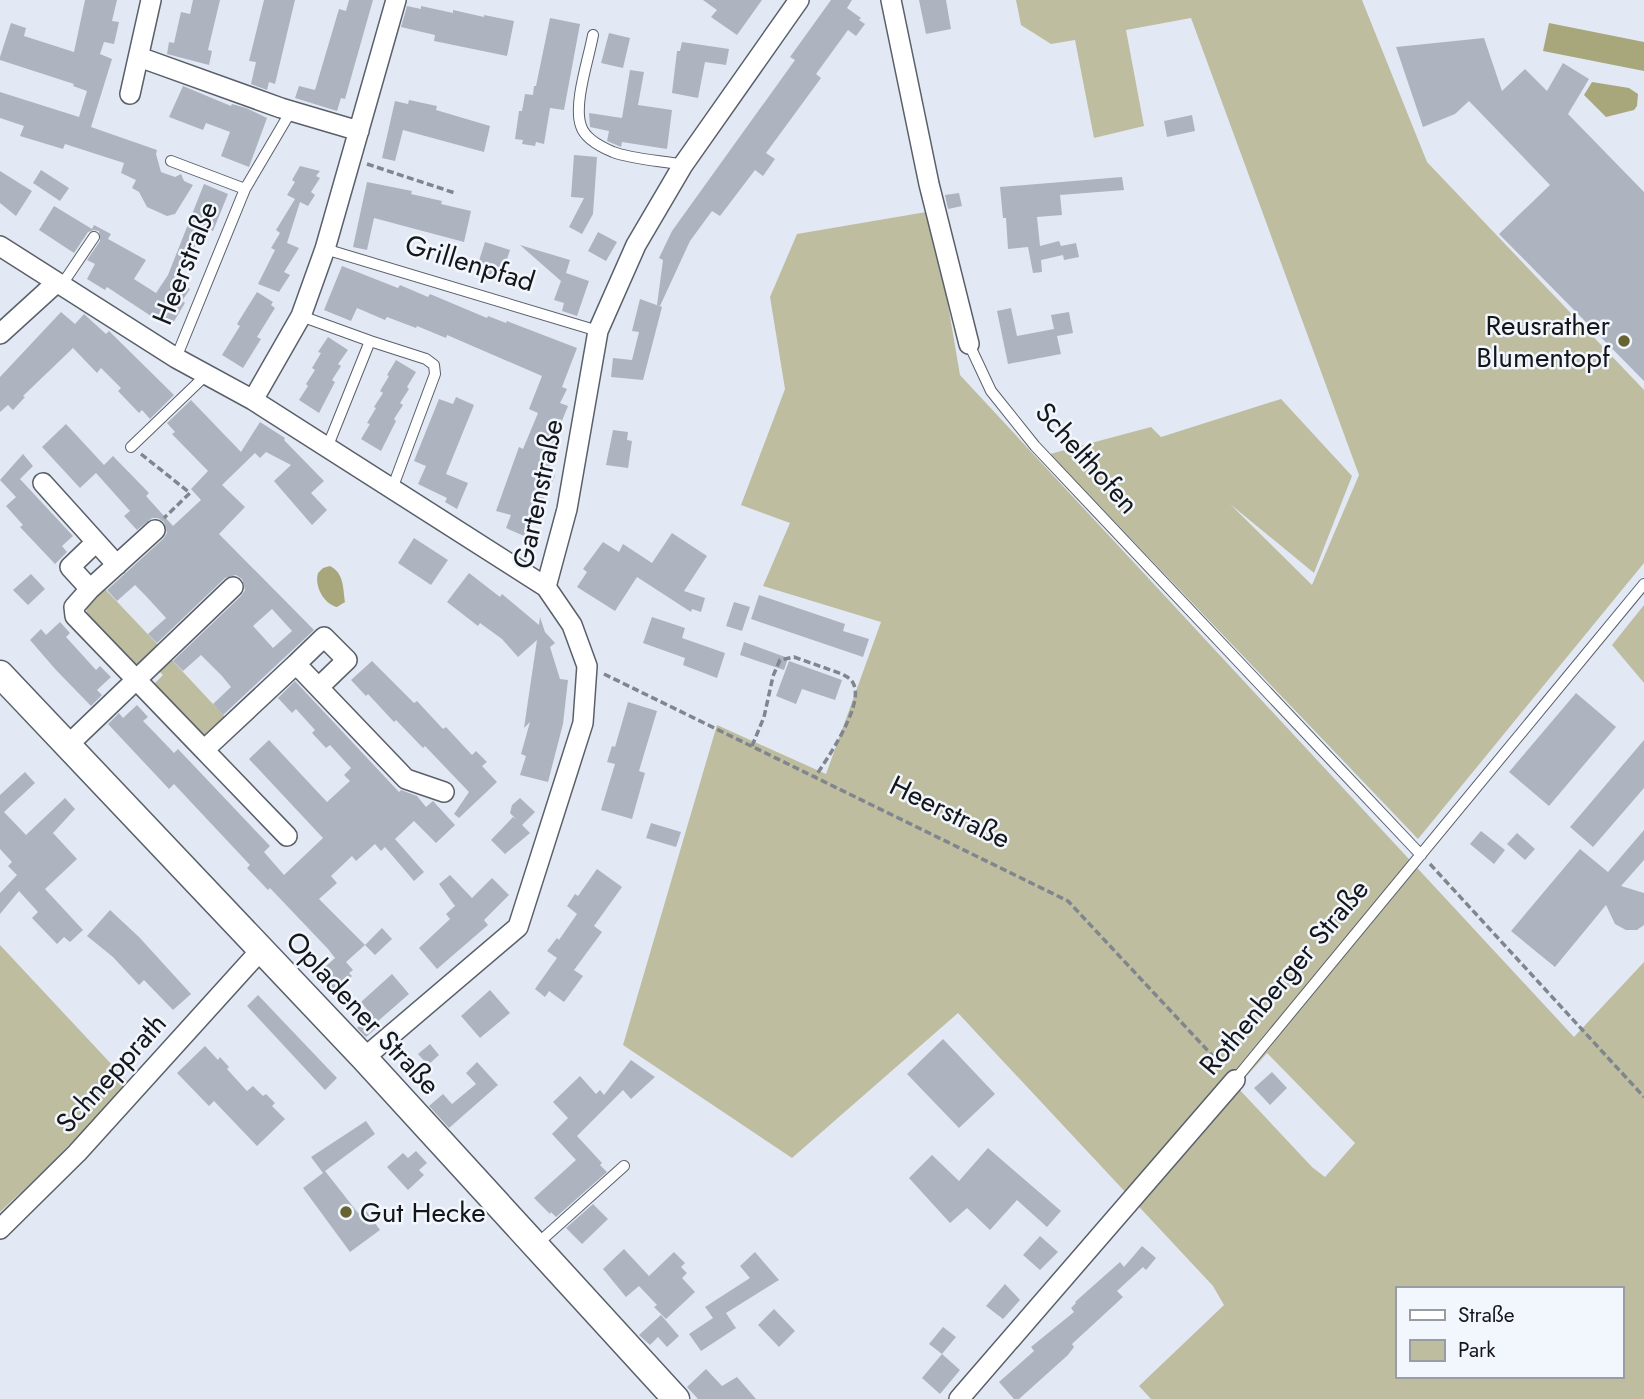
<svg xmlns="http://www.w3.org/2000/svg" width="1644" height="1399" font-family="Jost,sans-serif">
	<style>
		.green { fill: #bebda0; fill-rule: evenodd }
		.water { fill: #a8a77b }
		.building { fill: #adb4bf; fill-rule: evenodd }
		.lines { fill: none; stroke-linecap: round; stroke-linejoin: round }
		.service-casing { stroke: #5a606a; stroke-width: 12 }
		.minor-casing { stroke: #5a606a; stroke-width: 22 }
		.secondary-casing { stroke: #5a606a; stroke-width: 29 }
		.path { stroke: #81868e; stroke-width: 3.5; stroke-dasharray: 7 3.5; stroke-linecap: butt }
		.service { stroke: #fff; stroke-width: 10 }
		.minor { stroke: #fff; stroke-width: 19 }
		.secondary { stroke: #fff; stroke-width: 26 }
		.poi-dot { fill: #676431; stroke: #f2f6fd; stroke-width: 2.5 }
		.labels { text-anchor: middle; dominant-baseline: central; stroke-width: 5; stroke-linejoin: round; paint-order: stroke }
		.street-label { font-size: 28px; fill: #14161a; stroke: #f2f6fd }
		.poi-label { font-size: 28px; fill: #14161a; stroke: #f2f6fd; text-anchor: end }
	</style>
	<rect width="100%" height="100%" fill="#e2e9f5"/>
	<!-- green -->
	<path class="green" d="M1016 0H1362L1427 162 1644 390V563L1418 839 1050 454 1151 427 1161 437 1281 399 1352 476 1314 573 1230 504 1312 585 1359 475 1191 18 1126 30 1144 126 1094 138 1075 40 1051 44 1021 25Z
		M932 211 960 375 1574 1037 1644 962V1399H1151L1139 1386 1224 1305 1213 1286 958 1013 792 1158 623 1045 717 725 826 774 881 622 763 586 790 523 741 505 785 389 770 297 797 234ZM1267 1053 1355 1143 1325 1177 1312 1167 1237 1087ZM1397 1289H1621V1376H1397Z
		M104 588 161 648 138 669 88 616 86 608Z
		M1644 605V683L1612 645Z
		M170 658 226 718 210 733 202 735 152 686 163 675 156 668Z
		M0 945 129 1083 52 1163 0 1212Z"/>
	<!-- water -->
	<path class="water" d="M1549 23 1644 42V71L1543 51Z
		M1592 82 1629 88 1638 94 1637 106 1634 110 1606 117 1584 95Z
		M330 566C344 573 343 588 345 602L337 607C324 604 314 586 318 573L323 568Z"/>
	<!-- building -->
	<path class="building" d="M85 0H117L112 21 119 22 114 44 104 42 100 54 112 59 91 127 157 150 156 154 161 172 175 177 181 174 184 181 193 185 175 214 167 216 147 207 139 192 132 188 136 180 121 173 124 163 65 144 63 149 20 136 24 126 0 118V92L79 117 87 91 73 86 74 84 0 60V57L11 23 26 28 24 36 74 52Z
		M193 0H220L208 50 212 51 209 65 167 54 169 42 174 43 181 12 190 14Z
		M264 0H295L275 84 269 82 267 90 251 84 256 62 249 61Z
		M349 0H373L345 99 341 98 337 111 295 98 299 86 315 90 339 9 346 11Z
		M703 0H762L737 35 711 17 717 10Z
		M831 0H852L847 8 861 18 859 20 865 24 856 36 848 30 816 74 821 78 766 153 775 159 763 176 755 170 720 216 712 211 690 241 660 306 657 305 663 260 659 258 672 231 795 60 790 57Z
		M919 0H946L951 29 926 34Z
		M407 6 421 9V6L453 13V10L484 17V15L514 21 507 56 434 41 435 35 401 27Z
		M550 18 580 24 564 110 550 108 544 144 536 142 535 146 522 144 523 140 515 139 519 111H522L525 94 533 95 534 86H536Z
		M609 33 630 38 623 68 601 63Z
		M1484 38 1502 91 1525 69 1547 91 1563 63 1589 79 1568 114 1644 192V381L1499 234 1550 185 1469 101 1455 114 1423 127 1396 47Z
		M682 42 729 49 726 65 705 62 698 98 672 93 677 51H680Z
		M630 70 644 72 638 105 672 110 667 149 622 142 621 147 607 141 609 131 590 127 589 113 622 118Z
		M183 86 231 106 232 104 246 108 267 118 249 167 221 156 230 132 206 123 203 130 169 117Z
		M409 100 437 106 436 110 490 126 484 152 403 130 395 161 382 158 395 101 408 104Z
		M1192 115 1195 131 1167 137 1164 121Z
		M574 155 597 157 593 214 582 234 569 227 584 198 571 197Z
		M300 166 320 171 316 176 320 178 311 192 315 195 308 206 300 202 287 243 299 248 284 272 290 275 279 292 258 284 275 250 271 248 280 233 276 230 295 199 287 195 295 182 292 180Z
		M41 170 69 188 60 201 33 183Z
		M0 171 32 191 16 216 0 203Z
		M1122 177 1124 190 1060 195 1062 215 1037 217 1040 246 1059 241 1061 246 1076 243 1079 257 1064 260 1063 255 1041 260 1042 272 1033 273 1028 247 1008 249 1006 218H1003L1000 187Z
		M367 182 412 191 411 194 442 201 441 204 471 211 464 242 374 218 367 250 353 247Z
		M204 184 228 194 213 231 203 226 193 252 192 251 174 279 190 289 182 301 185 303 173 323 164 317 160 322 107 287 105 290 87 279 95 264 87 260 100 241 99 231 94 230 88 232 74 253 39 230 54 206 92 229 94 225 111 234 108 239 146 260 134 279 156 293 168 275Z
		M959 193 962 206 948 209 945 195Z
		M598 232 617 242 606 261 588 251Z
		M485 242 510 250 500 280 475 273Z
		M520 245 570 260 566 273 589 281 577 316 562 311 564 303 554 300 561 281Z
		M342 266 398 288 400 285 428 297 430 294 487 318 488 316 506 323 507 321 577 348 562 387 567 389 560 403 568 406 555 438 558 440 548 473 555 476 539 508 536 507 524 536 506 528 511 515 496 511 519 447 523 449 538 413 529 409 542 376 447 335 446 338 417 326 416 328 387 317 385 320 357 308 351 321 324 310Z
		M257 292 273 302 271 305 275 308 257 337 261 339 243 368 222 355 240 326 237 324Z
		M640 299 662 307 643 380 611 377 613 358 632 360 639 332 632 331Z
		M1011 308 1017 336 1054 329 1051 315 1069 312 1073 333 1057 336 1061 354 1008 364 997 311Z
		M61 312 75 324 84 314 106 334 109 331 174 395 150 419 142 410 139 413 118 391 121 388 101 368 97 373 73 348 23 396 25 397 13 410 8 405 0 412V377Z
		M328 337 348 350 338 364 341 366 332 380 335 382 319 413 299 400 308 386 306 384 315 370 312 368 321 353 318 352Z
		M396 360 416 372 407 387 409 389 400 403 403 405 394 419 396 421 381 451 361 439 370 424 367 423 376 408 374 407 383 393 380 391 389 376 387 375Z
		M456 397 474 405 446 474 468 483 457 509 445 502 447 498 418 484 426 466 414 461 439 399 453 404Z
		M191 400 241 452 260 422 285 438 284 440 324 481 311 493 327 510 312 525 274 481 291 465 266 452 260 458 255 453 222 485 245 507 219 534 314 630 223 715 213 704 231 687 222 676 201 655 183 671 173 661 241 596 245 590 242 579 236 575 225 578 157 643 148 634 166 618 145 595 135 585 117 601 107 590 163 539 167 533 164 522 158 518H152L137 530 124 516 130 511 96 473 97 472 80 488 42 447 66 424 104 465 113 456 149 493 146 496 173 526 201 500 191 489 208 471 172 434 175 432 167 423ZM272 609 292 631 273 648 253 626Z
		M613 430 628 432 627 440 632 441 628 468 606 465Z
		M23 454 33 466 20 479 73 536 62 546 67 552 55 564 20 527 23 525 6 506 16 497 0 480Z
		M672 533 707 556 684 591 705 598 701 612 692 609 691 612 637 577 615 611 577 587 587 572 583 569 603 542 619 552 623 544 652 563Z
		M414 538 448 560 431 585 398 563Z
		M469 573 500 597 502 594 539 625 540 617 545 632 555 643 550 647 560 679 568 680 563 724 548 782 520 775 526 756 521 754 530 722 524 728 537 640 518 657 502 639 480 623 478 626 447 602Z
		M31 574 45 589 28 605 13 590Z
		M759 595 845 624 843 631 869 639 863 657 751 619Z
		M734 602 750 607 742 631 726 626Z
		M652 617 685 628 682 638 725 653 717 678 683 665 685 658 643 643Z
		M60 622 70 633 66 637 96 670 100 666 111 677 97 690 102 695 91 706 56 670 30 640 41 629 46 635Z
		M744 642 788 658 784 670 740 655Z
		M372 661 414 703 417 701 443 729 446 727 472 755 476 751 487 762 482 766 497 782 459 818 454 814 469 792 425 746 423 748 396 720 394 722 368 694 366 696 351 680Z
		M789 661 842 680 835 700 802 689 796 704 776 696Z
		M295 681 399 792 401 790 417 796 426 807 433 801 455 825 436 843 414 821 395 839 424 872 414 881 385 847 381 851 375 844 356 861 352 856 331 876 337 883 319 899 365 945 346 962 353 970 349 973 352 976 333 994 316 975 335 958 328 949 270 888 268 890 247 868 250 865 174 784 169 789 108 724 119 713 123 718 137 705 148 717 143 721 153 731 174 753 178 749 270 846 264 852 284 875 323 838 249 759 269 740 327 802 350 781 344 775 351 768 330 745 326 748 312 733 315 730 296 709 292 713 278 698Z
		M1576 693 1616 727 1549 806 1509 772Z
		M628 702 657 711 639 771 645 773 632 819 601 810 615 764 607 762 612 746 615 747Z
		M1644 740V788L1593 847 1570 827Z
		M25 772 35 783 4 812 26 835 65 798 75 809 53 833 77 859 45 889 83 930 70 942 64 937 57 944 32 918 38 912 19 891 0 914V893L17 875 8 866 12 862 0 849V795Z
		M520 798 535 812 522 825 530 833 505 854 491 840 513 817 517 820 510 813 512 805Z
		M651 823 681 832 676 847 646 838Z
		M1644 830V860L1621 886 1644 893V925L1637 930H1626L1615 924 1606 905 1555 967 1511 931 1580 849 1608 872Z
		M1481 831 1505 850 1494 864 1470 844Z
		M1517 833 1535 849 1525 860 1507 844Z
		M597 869 622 887 594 926 602 932 574 970 583 976 564 1002 549 991 545 997 535 989 557 958 547 951 557 938 559 940 577 914 567 906 575 894 578 896Z
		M450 875 472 898 492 878 509 895 484 920 488 925 437 969 419 948 450 919 446 914 455 906 439 884Z
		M110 910 139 937 191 994 173 1010 144 980 139 985 113 957 87 936Z
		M382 928 392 939 375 955 365 945Z
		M392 974 409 994 377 1022 380 1025 366 1037 357 1028 371 1015 375 1019 361 1002Z
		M490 990 510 1013 480 1038 461 1016Z
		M258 995 337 1078 325 1090 247 1006Z
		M943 1039 995 1094 959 1128 907 1074Z
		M430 1044 439 1055 428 1065 418 1054Z
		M205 1046 218 1060 220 1057 229 1067 227 1069 247 1091 253 1086 263 1096 266 1094 275 1103 272 1106 285 1119 257 1146 214 1101 209 1106 177 1073Z
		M631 1060 655 1077 631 1099 623 1090 577 1136 602 1163 600 1165 607 1172 556 1217 551 1212 550 1214 534 1198 576 1160 552 1134 568 1118 553 1102 580 1076 596 1094 600 1090 604 1095Z
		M477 1062 498 1085 449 1128 429 1106 443 1094 452 1104 476 1084 466 1073Z
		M1272 1072 1287 1088 1270 1105 1254 1088Z
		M366 1121 375 1134 325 1171 358 1213 364 1208 380 1230 350 1252 303 1188 323 1173 311 1157Z
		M988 1148 1061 1211 1047 1227 1017 1200 990 1230 967 1208 950 1223 909 1178 932 1155 959 1181Z
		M416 1151 427 1163 419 1170 424 1175 408 1190 387 1167 403 1153 408 1158Z
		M593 1204 608 1219 582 1244 566 1228Z
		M1040 1236 1058 1252 1040 1270 1023 1255Z
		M1142 1246 1156 1258 1146 1270 1143 1267 1117 1291 1123 1297 1072 1344 1074 1347 1068 1355 1019 1399H1014L999 1382 1034 1351 1031 1347 1074 1312 1071 1308 1076 1303 1075 1302 1120 1262 1124 1267Z
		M624 1249 649 1276 674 1252 685 1263 681 1267 687 1273 682 1278 695 1292 666 1319 654 1307 657 1305 639 1286 626 1297 603 1269Z
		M755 1252 779 1280 726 1313 736 1328 701 1351 689 1334 713 1318 705 1307 750 1278 740 1266Z
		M1005 1284 1020 1300 1003 1319 986 1306Z
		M774 1309 795 1331 779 1347 758 1325Z
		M661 1315 679 1336 667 1347 658 1337 650 1345 639 1335Z
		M943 1327 956 1337 942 1354 960 1370 940 1394 922 1378 942 1354 929 1344Z
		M706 1369 722 1386 737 1377 756 1399H698L687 1387Z"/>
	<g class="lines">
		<defs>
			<path id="service" d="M593 35C589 58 573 104 581 126 585 139 601 147 613 152 631 159 663 161 683 165
				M171 161 245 189 176 358
				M245 189 291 111
				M325 249 598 331
				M61 286 94 237
				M301 316 370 341
				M969 344 991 391 1035 446 1421 855
				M131 447 206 375
				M327 448 370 341 426 359 434 365 435 374 392 489
				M1235 1080 1644 584
				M536 1245 624 1166"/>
			<path id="minor" d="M891 0 929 184 969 344
				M139 57 281 108 359 131
				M130 94 151 0
				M0 246 176 358 253 400 546 587 572 625 587 666 583 723 518 927 364 1058
				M0 334 56 283
				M253 400 301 316 325 249 396 0
				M43 483 117 565
				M155 530 90 589 74 607 75 616 204 750 296 664 406 779 444 792
				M546 587 567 509 598 331 636 245 683 165 799 0
				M90 589 70 567 96 542
				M296 664 324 637 347 660 319 687
				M68 745 233 587
				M204 750 287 836
				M0 1229 77 1153 260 951
				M959 1399 1235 1080"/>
			<path id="secondary" d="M0 674 364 1058 676 1399"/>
		</defs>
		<!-- service casing -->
		<use href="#service" class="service-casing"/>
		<!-- minor casing -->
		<use href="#minor" class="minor-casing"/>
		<!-- secondary casing -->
		<use href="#secondary" class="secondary-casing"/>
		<!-- path -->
		<path class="path" d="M367 164 455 193
			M141 454 190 493 164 518
			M604 674 1068 901 1224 1068
			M752 746 764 717 773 676 780 660 794 657 842 674C847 677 852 679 854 685 863 707 827 759 815 777
			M1430 864 1644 1097"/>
		<!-- service -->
		<use href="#service" class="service"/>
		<!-- minor -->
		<use href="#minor" class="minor"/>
		<!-- secondary -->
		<use href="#secondary" class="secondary"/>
	</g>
	<!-- markers -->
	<g class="poi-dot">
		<circle cx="1624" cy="341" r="7"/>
		<circle cx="346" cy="1212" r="7"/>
	</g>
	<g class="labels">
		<!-- street labels -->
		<g class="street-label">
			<text transform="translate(185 263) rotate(-68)">Heerstraße</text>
			<text transform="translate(470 263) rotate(17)">Grillenpfad</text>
			<text transform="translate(1087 458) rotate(48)">Schelthofen</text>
			<text transform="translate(538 494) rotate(-78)">Gartenstraße</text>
			<text transform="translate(950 812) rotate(26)">Heerstraße</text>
			<text transform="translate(1284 977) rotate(-50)">Rothenberger Straße</text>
			<text transform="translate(363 1013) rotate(47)">Opladener Straße</text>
			<text transform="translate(111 1073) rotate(-48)">Schnepprath</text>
		</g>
		<!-- poi labels -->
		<g class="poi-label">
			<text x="1610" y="325">Reusrather<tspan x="1610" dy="32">Blumentopf</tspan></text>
			<text x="360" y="1212" text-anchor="start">Gut Hecke</text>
		</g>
	</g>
	<!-- legend -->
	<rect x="1396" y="1287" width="228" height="91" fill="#f2f6fd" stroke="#999ca2" stroke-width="2"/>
	<rect x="1410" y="1310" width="35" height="10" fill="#ffffff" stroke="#999ca2" stroke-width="2"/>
	<text x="1458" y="1322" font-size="21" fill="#14161a">Straße</text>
	<rect x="1410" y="1340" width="35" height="21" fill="#bebda0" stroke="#999ca2" stroke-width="2"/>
	<text x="1458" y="1357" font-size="21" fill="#14161a">Park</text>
</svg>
